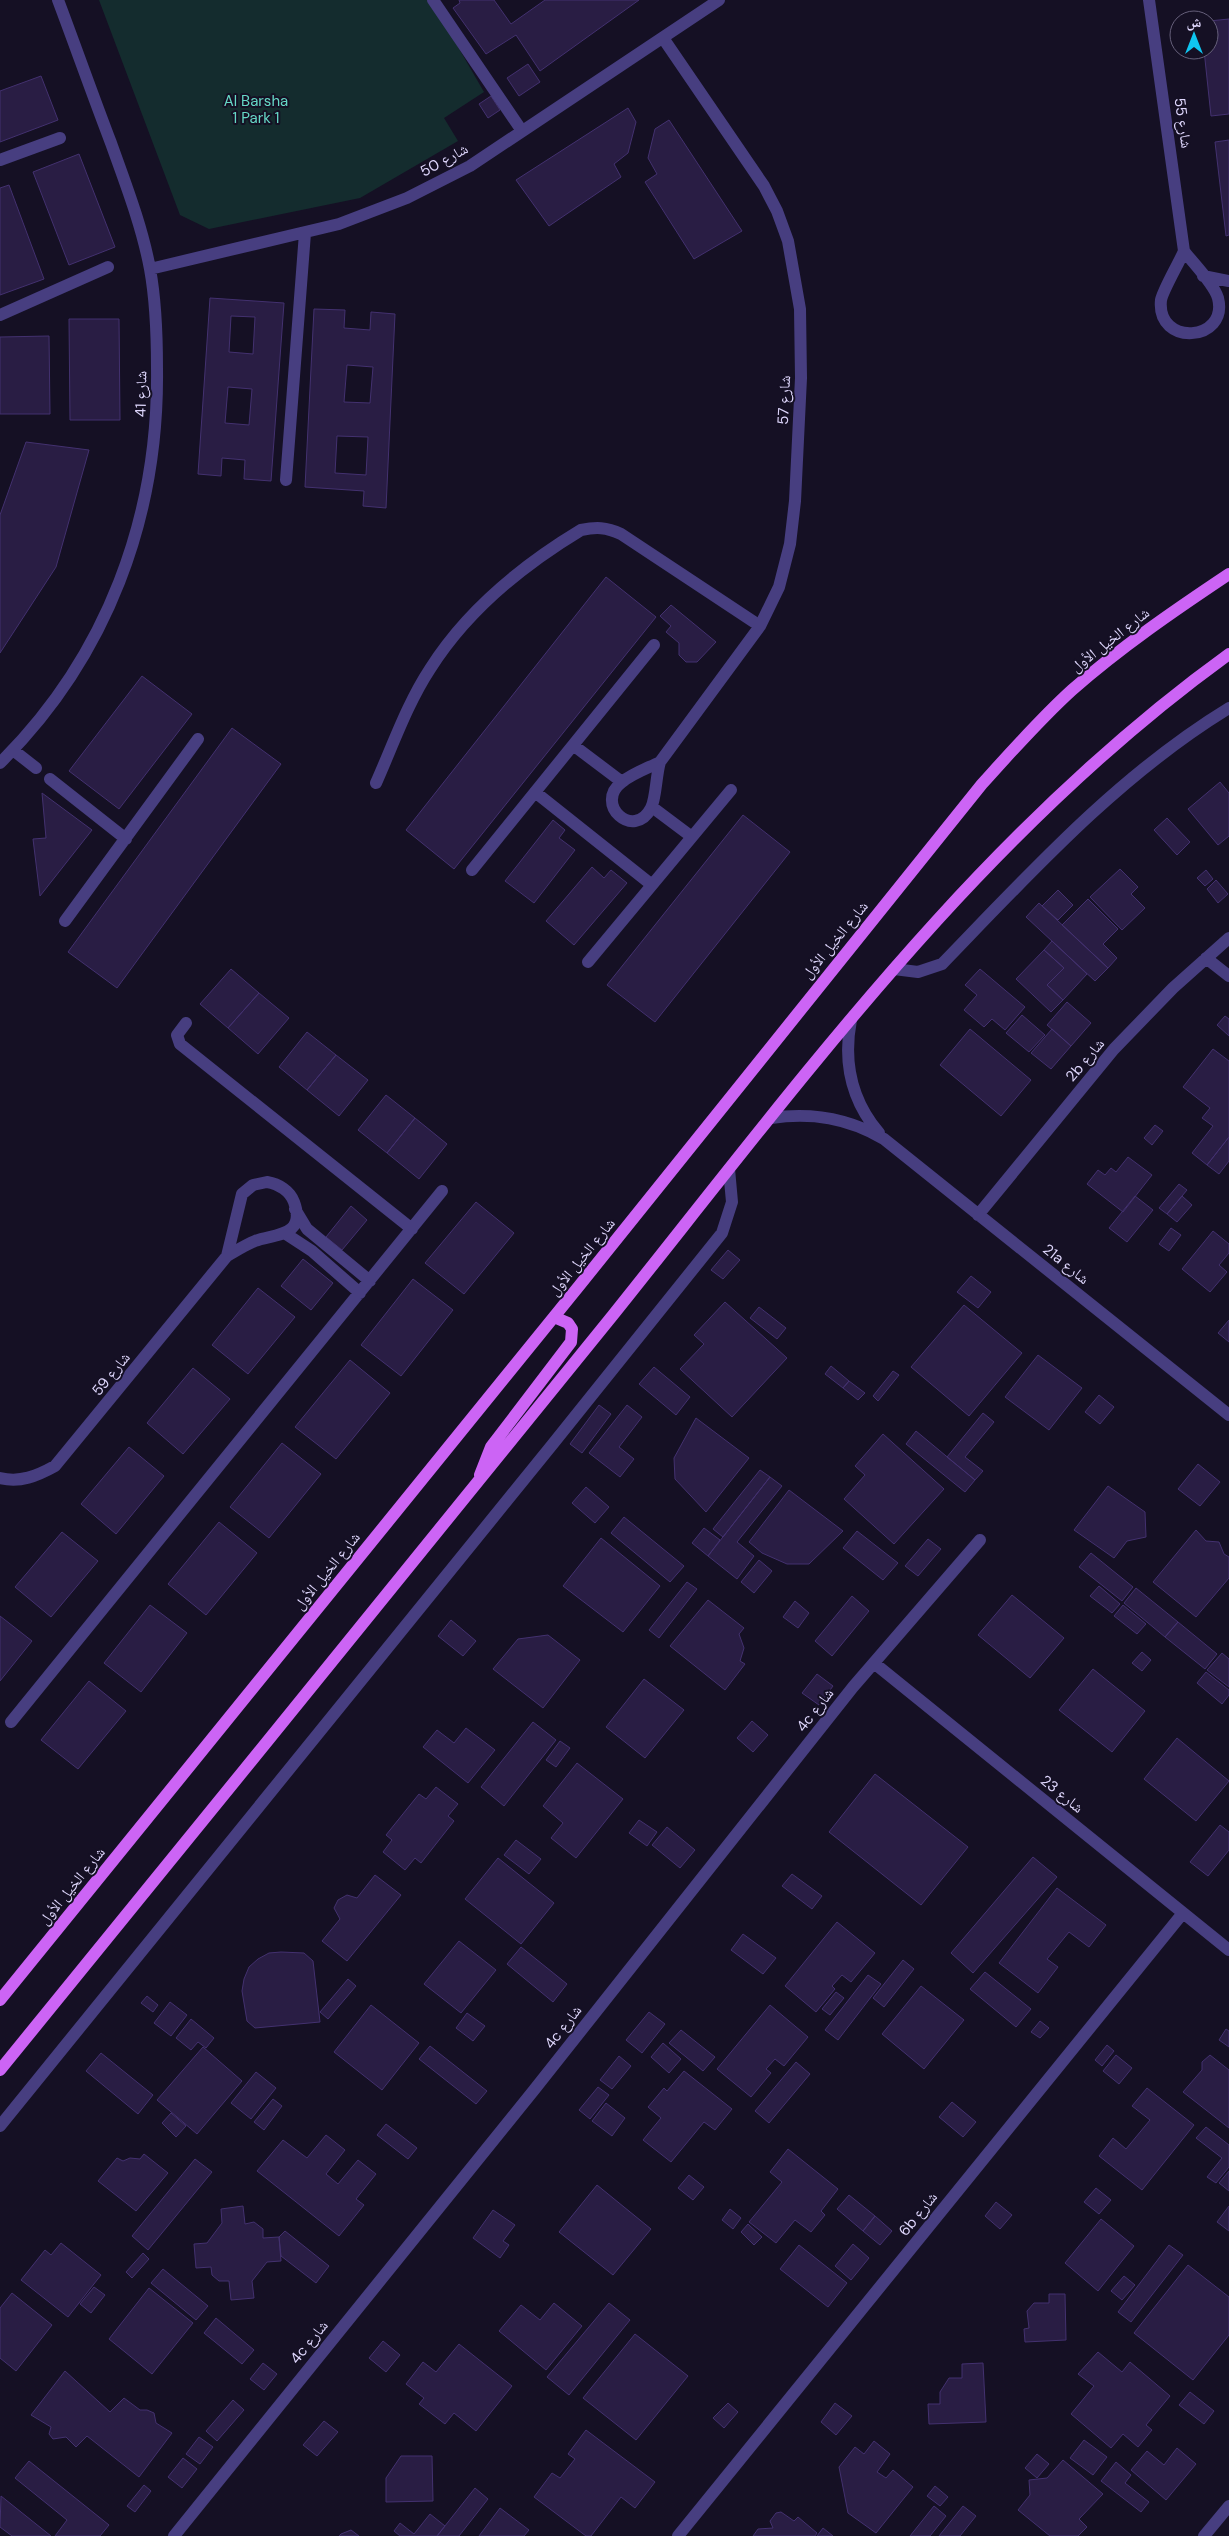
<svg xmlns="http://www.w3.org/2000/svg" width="1229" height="2536" font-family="'DM Sans','Noto Naskh Arabic',sans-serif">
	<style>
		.green { fill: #142c2e }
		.building { fill: #291d44; stroke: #43316f; fill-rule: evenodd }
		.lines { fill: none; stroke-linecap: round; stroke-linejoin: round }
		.minor { stroke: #473e80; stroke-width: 12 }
		.major { stroke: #cc64f5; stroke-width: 12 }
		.labels { text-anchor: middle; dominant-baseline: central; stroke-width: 4; stroke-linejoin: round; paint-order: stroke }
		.park-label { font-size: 15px; fill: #66d8c6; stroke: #151024 }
		.street-label { font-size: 15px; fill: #ded6fc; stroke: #151024 }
	</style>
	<rect width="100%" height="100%" fill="#151024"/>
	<!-- green -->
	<path class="green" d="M99 0H431L484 92 444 118 458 141 360 198 209 229 180 215Z"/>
	<!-- building -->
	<path class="building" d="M459 0H494L511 24 545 0H639L540 71 516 35 486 54 453 8 460 3Z
		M1229 19V114L1211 116 1204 50H1209V21Z
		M528 64 540 82 519 96 507 78Z
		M41 76 58 120 0 142V91Z
		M491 96 500 110 488 118 479 104Z
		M628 108 636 122 628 153 614 164 621 177 549 226 516 180Z
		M669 120 742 231 694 259 645 182 657 174 648 158 655 129Z
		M1229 140V235L1226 236 1215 142Z
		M79 154 115 247 69 265 33 172Z
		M9 185 44 279 0 295V188Z
		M210 298 284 303 271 481 244 479 245 460 222 458 221 476 198 474ZM231 316 255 317 253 354 229 352ZM228 387 252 389 249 425 225 423Z
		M314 309 345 310 344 328 370 330 371 312 395 314 386 508 363 506 364 491 305 487ZM347 365 373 367 370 403 344 402ZM337 436 368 437 366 475 335 473Z
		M69 319H119L120 420H70Z
		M49 336 50 414H0V337Z
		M26 442 89 450 56 567 0 653V515Z
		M606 577 656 617 454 869 406 830Z
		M671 605 716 642 697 662H686L679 655V643L666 632 671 626 660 616Z
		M142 676 192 714 119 809 69 771Z
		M232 728 281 764 117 988 68 952Z
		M1220 782 1229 793V836L1218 845 1188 809Z
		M42 793 92 830 40 896 33 839 46 838Z
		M743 815 790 852 655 1022 607 985Z
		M1167 818 1190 842 1177 855 1154 830Z
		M553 820 565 830 559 838 575 850 534 903 505 881Z
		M592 867 604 878 611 870 627 883 574 945 546 921Z
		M1120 869 1138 887 1131 894 1145 908 1122 930 1090 897Z
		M1206 870 1213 879 1205 886 1197 878Z
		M1216 880 1228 894 1218 903 1207 889Z
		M1058 890 1073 905 1058 920 1042 906Z
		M1088 899 1118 929 1103 944 1117 958 1108 968 1062 925Z
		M1039 903 1108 968 1095 981 1026 917Z
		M1052 941 1087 974 1063 1000 1047 985 1064 968 1044 950Z
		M1044 950 1064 968 1047 985 1063 1000 1051 1012 1016 979Z
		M231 969 259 993 228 1028 200 1004Z
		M980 969 1025 1007 1005 1030 992 1019 984 1027 964 1010 977 995 965 985Z
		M259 993 289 1018 258 1054 228 1028Z
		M1067 1002 1091 1023 1071 1046 1047 1025Z
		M1022 1015 1045 1035 1029 1052 1006 1033Z
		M1225 1016 1229 1019V1036L1217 1025Z
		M970 1029 1031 1080 1001 1116 940 1065Z
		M1052 1029 1071 1046 1051 1069 1031 1053Z
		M307 1032 336 1055 307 1090 279 1067Z
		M1213 1049 1229 1061V1137L1207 1165 1192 1153 1213 1126 1202 1118 1210 1108 1183 1087Z
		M336 1055 368 1080 339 1116 307 1090Z
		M386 1095 415 1118 387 1153 358 1130Z
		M415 1118 447 1144 419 1179 387 1153Z
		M1155 1125 1163 1131 1152 1145 1144 1138Z
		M1229 1137V1161L1219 1174 1207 1165Z
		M1128 1157 1152 1175 1123 1212 1087 1184 1098 1170 1105 1175 1111 1168 1116 1172Z
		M1179 1184 1187 1190 1167 1214 1159 1208Z
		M1135 1196 1153 1210 1127 1242 1109 1228Z
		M1182 1196 1192 1205 1177 1222 1167 1214Z
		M476 1202 514 1233 464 1294 425 1263Z
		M351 1206 367 1220 342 1250 326 1237Z
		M1171 1228 1181 1235 1169 1251 1159 1244Z
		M1213 1231 1229 1244V1253L1219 1265 1227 1272 1210 1292 1182 1269Z
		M728 1250 740 1260 723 1279 711 1270Z
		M303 1259 333 1283 311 1310 281 1286Z
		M971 1276 991 1292 978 1308 957 1292Z
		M413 1279 453 1310 401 1376 361 1345Z
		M258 1288 295 1317 248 1374 212 1345Z
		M725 1302 787 1358 732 1417 680 1369 704 1344 694 1335Z
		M964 1305 1022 1353 969 1416 911 1367Z
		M759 1307 786 1328 777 1339 750 1318Z
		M1229 1320V1342L1218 1333Z
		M1038 1355 1082 1388 1049 1430 1005 1397Z
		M350 1360 390 1393 336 1459 295 1427Z
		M831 1366 849 1381 843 1388 825 1374Z
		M654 1367 690 1397 676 1415 639 1384Z
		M193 1368 230 1399 183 1454 147 1423Z
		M893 1371 899 1375 878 1401 873 1396Z
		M849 1381 865 1393 858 1400 843 1388Z
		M1099 1395 1114 1407 1100 1424 1085 1412Z
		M599 1405 611 1414 582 1453 570 1444Z
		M627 1405 642 1417 619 1447 634 1459 620 1477 589 1453Z
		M983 1413 994 1422 965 1457 983 1471 975 1480 947 1457Z
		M696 1418 749 1458 706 1512 675 1479 674 1458Z
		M916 1431 975 1480 965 1492 906 1444Z
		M883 1434 944 1489 894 1544 844 1499 865 1475 855 1466Z
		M282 1443 321 1474 269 1538 230 1507Z
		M129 1447 164 1476 116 1534 81 1504Z
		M1198 1464 1220 1482 1200 1506 1178 1489Z
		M760 1470 770 1477 723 1537 713 1529Z
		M770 1477 782 1486 737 1542 754 1556 737 1579 708 1556Z
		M1108 1486 1145 1512 1146 1537 1127 1541 1114 1558 1074 1530Z
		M586 1487 609 1507 595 1523 572 1503Z
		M789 1490 843 1531 809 1564H787L762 1553 749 1542Z
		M624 1517 684 1566 670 1582 611 1533Z
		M219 1522 257 1553 206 1615 168 1584Z
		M704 1528 720 1540 708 1556 692 1543Z
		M1196 1530 1206 1541 1219 1542 1224 1554 1229 1557V1578L1196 1617 1153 1582Z
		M857 1531 898 1563 883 1580 843 1548Z
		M62 1532 98 1561 51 1617 15 1587Z
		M601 1538 660 1586 623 1632 563 1586Z
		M928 1539 941 1549 918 1576 905 1566Z
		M1091 1553 1133 1587 1122 1601 1079 1567Z
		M759 1560 772 1571 754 1593 741 1582Z
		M687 1582 697 1589 659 1638 649 1630Z
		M1099 1586 1120 1604 1112 1613 1090 1596Z
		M1136 1588 1178 1622 1165 1637 1124 1603Z
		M1012 1595 1064 1638 1030 1678 978 1635Z
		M852 1596 869 1611 832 1656 815 1641Z
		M708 1600 744 1628 739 1634 744 1648 740 1661 745 1664 725 1690 670 1646Z
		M795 1601 809 1613 798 1628 783 1617Z
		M150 1605 187 1633 141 1692 104 1663Z
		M1123 1605 1146 1624 1137 1634 1114 1616Z
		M0 1616 32 1641 0 1681Z
		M451 1620 476 1641 463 1656 438 1636Z
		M1178 1622 1217 1654 1205 1669 1165 1637Z
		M548 1635 580 1660 543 1708 493 1669 518 1639Z
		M1142 1652 1151 1660 1142 1671 1132 1663Z
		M1222 1653 1229 1659V1687L1207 1670Z
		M1093 1669 1145 1711 1112 1752 1059 1710Z
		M1206 1672 1229 1690V1695L1222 1704 1197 1683Z
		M817 1674 833 1686 819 1705 802 1693Z
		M644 1679 684 1710 645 1758 606 1727Z
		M89 1681 126 1711 78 1769 41 1740Z
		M752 1721 768 1735 753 1752 737 1738Z
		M533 1722 556 1740 504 1806 481 1787Z
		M466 1728 495 1750 468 1783 423 1747 437 1730 454 1743Z
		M1177 1738 1229 1781 1196 1821 1144 1779Z
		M560 1741 570 1748 556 1767 546 1760Z
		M577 1763 623 1799 576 1858 551 1838 563 1823 543 1806Z
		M875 1774 968 1847 921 1905 829 1832Z
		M436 1787 458 1804 448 1816 454 1821 421 1863 415 1858 405 1870 383 1852 392 1840 386 1835 419 1794 426 1799Z
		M639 1820 657 1832 647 1846 629 1833Z
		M1220 1825 1229 1832V1850L1208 1876 1190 1862Z
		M667 1827 695 1850 680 1868 652 1845Z
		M516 1840 541 1859 529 1874 504 1855Z
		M1033 1857 1057 1877 973 1973 951 1953Z
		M498 1858 554 1903 521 1944 465 1899Z
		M792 1874 822 1896 812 1909 782 1886Z
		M375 1875 401 1895 347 1961 322 1941 340 1919 334 1908 338 1900 347 1895 357 1898Z
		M1057 1888 1106 1925 1089 1947 1069 1932 1047 1959 1058 1967 1038 1993 999 1963Z
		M837 1922 875 1953 851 1982 842 1975 832 1986 835 1989 816 2012 785 1986Z
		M743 1934 776 1958 763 1974 731 1950Z
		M459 1941 496 1970 461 2013 424 1984Z
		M521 1947 567 1984 553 2002 507 1964Z
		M281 1952 304 1953 313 1961 320 2022 255 2028 247 2021 242 1991 244 1979 249 1967 258 1959 269 1953Z
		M903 1960 914 1969 884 2007 873 1998Z
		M985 1972 1031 2009 1016 2027 970 1989Z
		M868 1975 881 1984 838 2040 825 2030Z
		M348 1979 356 1986 328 2019 320 2012Z
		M921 1986 964 2020 924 2069 882 2034Z
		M836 1992 844 1998 830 2015 822 2009Z
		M147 1996 158 2005 153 2012 141 2003Z
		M170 2002 187 2015 171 2036 154 2023Z
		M371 2005 419 2043 382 2090 334 2052Z
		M770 2005 808 2037 784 2066 775 2059 766 2069 771 2073 751 2097 717 2069Z
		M649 2012 665 2024 642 2053 626 2040Z
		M467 2013 485 2026 473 2041 456 2028Z
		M191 2019 214 2038 206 2048 198 2042 191 2050 176 2038Z
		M1040 2021 1049 2028 1040 2038 1031 2032Z
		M1226 2029 1229 2031V2047L1219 2040Z
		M681 2030 715 2057 703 2071 669 2043Z
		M663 2043 681 2059 669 2073 651 2057Z
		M1107 2045 1114 2051 1102 2066 1095 2060Z
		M430 2046 487 2091 476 2104 419 2059Z
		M203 2047 242 2081 197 2134 157 2100Z
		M101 2053 153 2095 138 2114 86 2071Z
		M1116 2055 1132 2068 1119 2084 1103 2071Z
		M1210 2055 1229 2070V2128L1183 2092 1202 2070V2062Z
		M619 2056 631 2066 612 2089 600 2080Z
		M796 2062 810 2074 769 2123 755 2111Z
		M684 2071 732 2109 715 2130 704 2122 671 2162 643 2140 661 2118 648 2107 664 2088 667 2091Z
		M256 2072 276 2088 251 2119 231 2103Z
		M598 2087 609 2095 590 2119 579 2110Z
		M1147 2088 1194 2125 1142 2190 1099 2156 1113 2138 1126 2149 1150 2120 1132 2106Z
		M273 2099 282 2106 264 2130 254 2122Z
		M952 2102 976 2122 963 2137 939 2117Z
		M606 2103 625 2118 612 2136 592 2121Z
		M171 2113 186 2126 176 2137 162 2123Z
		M386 2124 417 2148 408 2159 377 2135Z
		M1206 2127 1229 2145V2167L1216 2183 1207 2177 1222 2158 1196 2138Z
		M326 2135 345 2150 326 2174 338 2184 358 2160 376 2174 356 2199 364 2205 339 2236 257 2171 283 2140 307 2158Z
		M788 2149 838 2189 821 2211 825 2215 811 2232 795 2220 776 2243 749 2222 782 2182 770 2172Z
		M144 2154 168 2173 136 2211 98 2181 117 2158 123 2161 130 2158 140 2159Z
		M195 2159 212 2172 148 2250 132 2236Z
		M1229 2171V2191L1219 2183Z
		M689 2175 704 2187 693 2200 678 2188Z
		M597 2185 651 2229 613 2275 559 2232Z
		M1096 2188 1111 2200 1099 2214 1084 2202Z
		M849 2195 875 2216 863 2231 837 2209Z
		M996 2202 1012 2215 1000 2229 985 2216Z
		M243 2206 245 2224 254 2222 263 2229V2238L279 2237 281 2261 267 2262 252 2281 254 2298 231 2300 229 2281H219L212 2275 211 2267 196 2268 194 2244 207 2243 222 2223 221 2209Z
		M1229 2206V2231L1217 2222Z
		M730 2209 741 2218 733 2229 722 2220Z
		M493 2210 515 2225 503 2241 509 2245 500 2258 473 2238Z
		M875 2216 892 2231 880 2245 863 2231Z
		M1101 2219 1134 2246 1098 2291 1065 2263Z
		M748 2224 762 2237 754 2245 741 2232Z
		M285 2231 329 2266 316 2283 281 2256 279 2237Z
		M61 2243 101 2275 68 2317 21 2280 45 2250 51 2255Z
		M853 2244 869 2258 851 2280 835 2266Z
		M799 2245 847 2283 828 2307 780 2269Z
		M1169 2245 1183 2255 1131 2322 1118 2312Z
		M143 2253 149 2259 132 2278 126 2272Z
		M1188 2265 1229 2297V2335L1193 2380 1134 2333Z
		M163 2269 208 2306 196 2320 151 2283Z
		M1124 2276 1135 2285 1122 2300 1111 2291Z
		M94 2287 105 2295 91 2313 80 2304Z
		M149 2288 193 2323 152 2374 109 2339Z
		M12 2293 52 2325 16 2371 0 2358V2308Z
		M1049 2294H1065L1066 2340 1025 2342 1024 2329 1029 2328 1027 2311 1034 2303H1049Z
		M554 2303 582 2326 546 2370 499 2331 521 2305 540 2320Z
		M609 2303 630 2320 569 2395 547 2377Z
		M216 2318 254 2350 242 2364 204 2333Z
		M635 2334 688 2376 636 2440 583 2398Z
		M383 2341 400 2355 386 2372 369 2358Z
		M459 2344 512 2386 476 2431 454 2413 445 2424 419 2404 424 2398 406 2384 423 2362 436 2372Z
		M1098 2352 1122 2372 1130 2362 1170 2396 1146 2425 1152 2430 1138 2447 1123 2434 1111 2448 1071 2414 1094 2386 1078 2374Z
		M263 2363 277 2374 264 2390 250 2379Z
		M983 2363 986 2422 929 2424 928 2404H940V2392L949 2378H962V2364Z
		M65 2371 110 2412 124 2398 140 2410H147L154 2413 156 2423 172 2433 139 2477 87 2436 76 2447 66 2437 53 2439 49 2434 51 2427 31 2415Z
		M1190 2392 1214 2411 1204 2424 1179 2405Z
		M233 2400 244 2410 217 2441 206 2431Z
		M728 2403 738 2412 724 2428 713 2418Z
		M835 2403 852 2416 836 2435 821 2422Z
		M324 2421 338 2432 317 2456 303 2445Z
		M586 2430 655 2482 635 2508 621 2497 591 2536H586L534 2497 552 2473 560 2478 575 2459 568 2454Z
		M199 2437 213 2447 200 2464 186 2454Z
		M1084 2440 1107 2457 1093 2475 1070 2458Z
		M874 2441 890 2454 877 2472 886 2478 893 2470 913 2487 876 2533 848 2513 839 2467 855 2447 864 2454Z
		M1177 2448 1196 2464 1166 2500 1131 2470 1147 2451 1164 2465Z
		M1037 2454 1049 2464 1037 2478 1025 2468Z
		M401 2456H432L433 2501 386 2502V2478Z
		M183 2458 197 2469 182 2488 168 2477Z
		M1063 2460 1103 2494 1079 2519 1087 2527 1078 2536H1050L1018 2510 1030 2495 1029 2480 1047 2478Z
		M29 2461 109 2525 100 2536H55L67 2520 15 2478Z
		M1116 2462 1131 2475 1125 2483 1149 2502 1141 2512 1101 2481Z
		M144 2485 151 2491 135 2512 127 2506Z
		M935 2486 948 2497 940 2506 927 2496Z
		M475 2488 488 2499 459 2536H437Z
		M1 2496 51 2536H12L0 2527Z
		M934 2506 946 2516 930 2536H910Z
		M963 2506 976 2516 960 2536H939Z
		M500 2508 529 2530 524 2536H479Z
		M781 2512 794 2521 798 2517 817 2533 815 2536H753L758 2529 773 2528 770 2521 776 2513Z
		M430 2514 445 2526 437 2536H400L394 2531 400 2523 414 2534Z
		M823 2528 833 2536H817Z
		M351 2530 359 2536H339L341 2534Z"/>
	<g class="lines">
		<!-- minor -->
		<path class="minor" d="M433 0 522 131
			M1149 0 1184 251
			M0 160 60 138
			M1184 251C1193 263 1214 284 1218 298 1229 342 1156 347 1161 300 1163 290 1179 263 1184 251Z
			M150 269 339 224 407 198 470 166 719 0
			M1203 276 1229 281
			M0 315 108 267
			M286 480 305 233
			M573 745 622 782
			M13 750 36 768
			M660 762 760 626 779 587 790 544 795 501 801 378 800 309 788 241 777 211 764 186 663 38
			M660 762C656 775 656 799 651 808 634 841 593 804 622 782 633 773 648 768 660 762Z
			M0 763C107 657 159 517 157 368 157 335 156 302 150 269 142 226 126 185 111 143 93 96 76 48 58 0
			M50 779 126 839
			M376 783C393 745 407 704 430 669 466 612 523 565 581 530 596 527 606 527 621 534L760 626
			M535 792 652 885
			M652 807 692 837
			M472 870 654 645
			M65 921 198 739
			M1206 958 1229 976
			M588 962 731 790
			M894 969 918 972 942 964C1031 872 1119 775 1229 708
			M851 1020C843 1062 851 1100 879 1133
			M186 1023 177 1035 180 1044 412 1229
			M771 1118C812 1112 848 1118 884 1139L1229 1415
			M267 1182C279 1184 290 1191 294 1202 307 1237 273 1234 255 1241 245 1245 236 1251 227 1256L242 1194 253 1185Z
			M295 1209 307 1229 370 1281
			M978 1215 1114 1049 1173 988 1229 938
			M286 1234 312 1251 360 1293
			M0 1478C20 1483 37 1476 55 1466L227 1256
			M874 1663 1229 1950
			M11 1722 442 1191
			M0 2126 552 1445 722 1233 732 1202 729 1169
			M174 2536 534 2090 853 1687 980 1540
			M678 2536 1183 1913
			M1204 2536 1229 2506"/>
		<!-- major -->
		<path class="major" d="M480 1475 491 1447 571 1342 572 1329 568 1323 554 1317
			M0 2000 579 1286 982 784C1011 752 1040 719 1072 690 1121 647 1175 610 1229 574
			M0 2070C204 1818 410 1568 613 1315 801 1080 982 832 1229 654"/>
	</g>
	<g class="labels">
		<!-- park labels -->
		<g class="park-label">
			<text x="256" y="101">Al Barsha<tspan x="256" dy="17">1 Park 1</tspan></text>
		</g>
		<!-- street labels -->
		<g class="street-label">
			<text transform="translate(1183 123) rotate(82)">شارع 55</text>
			<text transform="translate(444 160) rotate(-29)">شارع 50</text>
			<text transform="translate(141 394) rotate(-89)">شارع 41</text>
			<text transform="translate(784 400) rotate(-87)">شارع 57</text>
			<text transform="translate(1110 640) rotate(-38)">شارع الخيل الأول</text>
			<text transform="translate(835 940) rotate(-51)">شارع الخيل الأول</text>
			<text transform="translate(1085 1060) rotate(-50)">2b شارع</text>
			<text transform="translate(582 1257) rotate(-51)">شارع الخيل الأول</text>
			<text transform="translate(1066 1264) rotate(39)">21a شارع</text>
			<text transform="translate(111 1374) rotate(-51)">شارع 59</text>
			<text transform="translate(327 1571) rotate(-51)">شارع الخيل الأول</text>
			<text transform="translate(815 1710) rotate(-52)">4c شارع</text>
			<text transform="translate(1062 1794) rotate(39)">شارع 23</text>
			<text transform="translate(72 1886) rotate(-51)">شارع الخيل الأول</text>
			<text transform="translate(563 2027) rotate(-52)">4c شارع</text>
			<text transform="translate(918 2214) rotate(-51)">6b شارع</text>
			<text transform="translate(309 2342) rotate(-51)">4c شارع</text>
		</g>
	</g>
	<!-- north arrow -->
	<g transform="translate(1194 35)"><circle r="24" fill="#151024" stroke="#655f7a"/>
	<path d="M0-4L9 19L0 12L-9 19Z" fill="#0fc5f0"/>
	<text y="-8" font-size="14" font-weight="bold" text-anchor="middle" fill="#ded6fc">ش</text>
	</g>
</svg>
